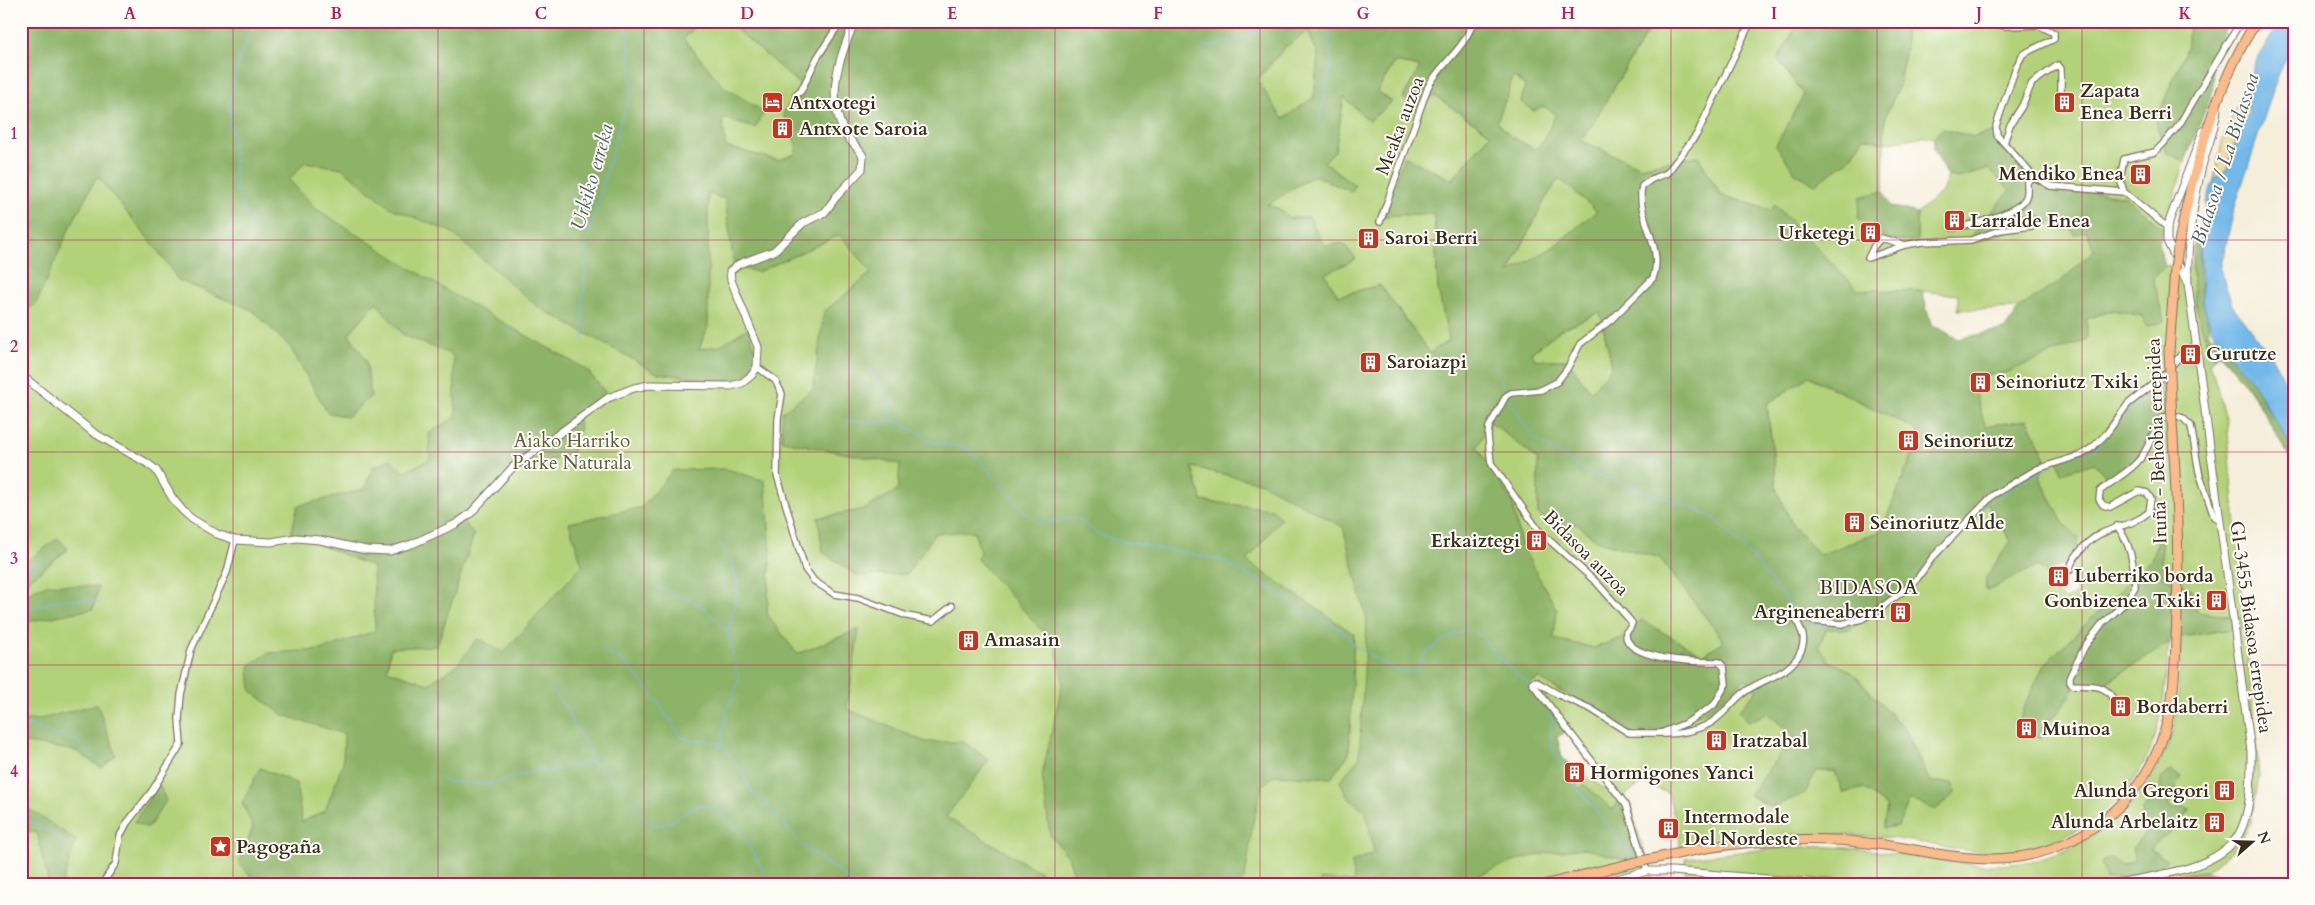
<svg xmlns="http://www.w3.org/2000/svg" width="2315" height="905" font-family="Cardo,serif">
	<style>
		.green { fill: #b2d178; stroke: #767e4b; fill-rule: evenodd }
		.forest { fill: #8db368; stroke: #646e43; fill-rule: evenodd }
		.sand { fill: #eeda9e; stroke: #94825e }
		.water { fill: #72b8e9; stroke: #567184 }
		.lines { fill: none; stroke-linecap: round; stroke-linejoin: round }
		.stream { stroke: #72b8e9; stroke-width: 1 }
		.minor-casing { stroke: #7c6f60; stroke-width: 8 }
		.tertiary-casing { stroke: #7c6f60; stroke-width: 9 }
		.trunk-casing { stroke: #7c6f60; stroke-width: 11 }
		.minor { stroke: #fff; stroke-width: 5.5 }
		.tertiary { stroke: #fff; stroke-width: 7 }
		.trunk { stroke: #fabc8b; stroke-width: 9 }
		.trunk-bridge-casing { stroke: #7c6f60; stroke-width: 11; stroke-linecap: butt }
		.trunk-bridge { stroke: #fabc8b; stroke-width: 9 }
		.grid { fill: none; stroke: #c2185b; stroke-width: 1; stroke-opacity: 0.55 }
		.labels { text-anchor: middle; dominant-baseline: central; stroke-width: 4; stroke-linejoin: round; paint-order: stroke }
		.poi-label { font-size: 19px; font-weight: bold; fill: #3b2a1e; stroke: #fdfcf7; text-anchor: start }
		.street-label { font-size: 19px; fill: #3b2a1e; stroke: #fdfcf7 }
		.park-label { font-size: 19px; fill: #5f5c39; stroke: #fdfcf7 }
		.water-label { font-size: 20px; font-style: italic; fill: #4e5c65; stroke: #fdfcf7 }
		.neighbourhood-label { font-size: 20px; letter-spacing: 1px; fill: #3b2a1e; stroke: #fdfcf7 }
		.neatline { fill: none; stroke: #c2185b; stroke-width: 2 }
		.grid-label { font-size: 16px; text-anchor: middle; font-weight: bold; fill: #c2185b }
	</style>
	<rect width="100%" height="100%" fill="#fdfcf7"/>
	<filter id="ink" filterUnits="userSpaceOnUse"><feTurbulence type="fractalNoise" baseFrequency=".02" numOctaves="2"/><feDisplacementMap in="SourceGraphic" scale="10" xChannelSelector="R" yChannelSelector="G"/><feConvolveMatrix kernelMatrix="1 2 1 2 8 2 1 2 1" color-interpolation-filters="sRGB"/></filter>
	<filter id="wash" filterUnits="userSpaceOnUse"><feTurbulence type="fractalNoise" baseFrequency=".0096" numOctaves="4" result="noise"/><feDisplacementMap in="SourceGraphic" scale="20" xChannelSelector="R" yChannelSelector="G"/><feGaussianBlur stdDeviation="1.12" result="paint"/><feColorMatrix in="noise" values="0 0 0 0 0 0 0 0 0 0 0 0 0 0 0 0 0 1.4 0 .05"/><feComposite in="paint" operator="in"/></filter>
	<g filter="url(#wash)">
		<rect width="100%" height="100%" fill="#f5eedb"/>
		<!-- green -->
		<path class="green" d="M21 21H1195L1210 148 1522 547 1512 501 1477 447 1491 422 1538 460V514L1554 529 1577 524 1598 541 1660 558 1724 641 1703 655 1641 620 1624 637 1594 648 1564 641 1516 666 1561 757 1616 797 1572 741V739L1529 684 1539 678 1558 690 1597 709 1631 732 1709 710 1745 679 1757 690 1739 710 1749 722 1767 712 1794 736 1749 795 1772 807 1805 793 1816 771H1835L1844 793 1864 788 1887 807 1884 828 1898 826 1910 799 1953 783 1930 782 1906 731 1851 671 1829 661 1819 645 1827 629 1987 502 2011 541 1986 577V591L2038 565 2048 574 2043 584 2065 600 2077 594 2072 559 2079 538 2063 523 2039 477 2046 459 2028 420 1985 426 1970 375 2005 373 2087 319 2113 310 2164 321 2153 278 2165 266 2193 264C2195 296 2199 330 2215 358L2210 363 2227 422 2244 618 2197 612 2191 589 2163 577 2160 535 2151 560 2044 665 2027 700 2021 721 2043 724 2059 711 2077 685 2101 686 2169 642C2166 672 2165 702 2157 731 2138 799 2069 850 1999 852 1960 853 1922 841 1883 837 1868 836 1853 836 1838 835 1814 834 1789 834 1766 836 1737 839 1709 846 1680 847L1679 834 1668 793 1643 783 1619 799 1631 808 1654 884H21ZM2165 415 2154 425 2136 459 2109 480 2094 463Z
			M1649 21H1800L1778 59 1804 95 1777 145 1848 161 1864 136 1884 143 1885 118 1898 87 1906 48 1904 21H2189L2188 45 2155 122 2167 153 2185 161 2164 230 2126 197 2096 192 2049 189 2025 175 1992 132 1974 137 1942 129 1934 138 1924 136 1884 143 1883 191 1860 197 1917 241V213L1942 192 1948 176 1958 178 1989 169 2010 190 1985 219 1976 242 2042 220 2087 230 2094 250 2061 281 2019 308 1958 310V295L1922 291 1858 290 1775 205 1771 210 1721 195 1698 156 1640 167 1582 141 1646 34Z
			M1308 30 1318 54 1314 97 1283 120 1256 81 1285 47Z
			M1395 62 1421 67 1403 97 1416 109 1427 99 1435 96 1491 134 1452 180 1384 216 1434 213 1438 289 1449 340 1430 353 1380 285 1338 296 1325 274V247L1309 217 1289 218 1280 209 1267 205 1314 175 1352 192 1354 185 1324 162 1335 151 1344 96 1369 121 1392 102 1377 91Z
			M1512 75C1528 87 1539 104 1557 114L1543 141 1536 150 1510 137 1497 121 1509 91Z
			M1559 178 1597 211 1552 248 1508 274 1543 203Z
			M1600 312 1612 367 1591 392 1567 360H1536L1531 353 1560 330Z
			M1808 376 1917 430 1921 448 1912 456 1881 531 1820 556 1793 526 1777 491 1767 404Z
			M2245 627 2259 777 2251 823 2234 849 2206 871 2183 874 2144 884H1727L1726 878 1686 876V858C1733 853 1781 846 1828 847 1882 848 1933 863 1986 865 2063 868 2139 821 2166 748 2169 740 2174 731 2175 723 2180 695 2179 665 2181 637ZM2181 777 2167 805 2173 809 2181 807 2190 811 2171 831 2149 849 2167 861 2106 880 2110 859 2121 865 2135 860 2132 849 2145 833 2142 809 2160 793Z"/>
		<!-- forest -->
		<path class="forest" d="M21 21H700L684 39 723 86 764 112 755 128 722 118 726 147 778 160 795 154 797 146 783 114 800 85 727 21H1406L1405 25 1408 21H1649L1646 34 1582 141 1640 167 1698 156 1721 195 1771 210 1775 205 1858 290 1922 291 1931 324 1958 339 2004 329 2019 308 2061 281 2094 250 2087 231 2075 235 2069 226 2042 220 1976 242 1970 238 2010 190 1989 169 1958 178 1948 176 1934 150V138L1942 129 1974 137 1992 132 2025 175 2049 189 2096 192 2126 197 2164 230 2158 244 2165 266 2153 278 2164 321 2147 327 2141 315 2113 310 2087 319V339L2005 373 1970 375 1985 426 2028 420 2046 459 2040 477 2063 523 2079 538 2072 559 2048 574 2038 566 1986 591V577L2011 541 1987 502 1915 584 1849 630 1827 629 1819 645 1829 661 1851 671 1906 731 1930 782 1954 783 1955 793 1935 810 1910 799 1898 826 1883 828 1887 807 1864 788 1843 793 1835 771H1816L1805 793 1772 807 1749 795 1794 736 1767 713 1748 722 1739 711 1757 690 1745 679 1709 710 1665 730 1631 732 1600 710 1558 690 1539 678 1529 684 1566 732 1557 737 1562 757 1571 766 1569 775 1580 789 1584 784 1613 810 1617 802 1622 809 1637 858 1625 860 1585 848 1548 853 1513 861 1456 884H1318L1321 879 1354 882 1352 862 1374 853 1366 811 1348 798 1340 781 1359 758 1367 621 1343 527 1262 483 1192 467 1202 501 1272 509 1281 518 1247 561 1354 634 1349 754 1331 778 1275 775 1262 786 1253 822 1245 878 1240 884H1077L1068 856 1050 835 1042 775 1063 681 1055 645 977 559 980 552 974 531 935 533 907 574 858 576 823 552 818 518 865 509 898 490 900 464 782 441V412L813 389 824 312 872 272 840 235 758 272 734 266 725 199 708 194V327L699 349 719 346 748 328 759 362 737 383 657 373 538 307 451 232 391 208 342 168 305 162 289 180 318 210 452 294 586 369 607 394 576 415 580 428 572 453 545 463 528 456 462 520 474 535 437 646 391 648 387 670 428 684 456 666 478 638 503 653 582 565 569 523 642 507 673 470 726 469 765 481 771 551 767 614 797 654 859 629 847 709 926 742H964L989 760 946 817 1061 884H259L239 864 253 827 242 803 260 768 296 783 302 822 325 811 343 763 344 734 283 715 251 691 249 666 269 653 321 650 375 631 373 567 291 533 298 506 364 489 373 467 391 459 404 472 430 459 429 433 456 417 453 355 403 335 376 302 349 334 366 360 371 396 347 417 327 412 290 347 252 310 178 280 156 248 97 176 70 227 36 304 21 314ZM1308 31 1318 54 1314 97 1283 119 1257 80 1285 47ZM1395 62 1420 67 1403 98 1416 109 1427 99 1435 96 1491 134 1452 180 1404 156 1384 216 1434 213 1438 289 1449 340 1430 353 1380 285 1338 296 1325 274 1356 259 1343 243 1325 246 1309 217 1289 218 1280 209 1267 205 1314 175 1352 192 1355 185 1324 162 1335 151 1344 97 1369 121 1392 102 1377 91ZM1512 76 1525 85 1521 102 1534 111 1543 106 1556 114 1543 141 1536 150 1510 136 1497 121 1509 91ZM1559 178 1597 211 1552 248 1508 273 1543 203ZM1600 312 1612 367 1591 392 1567 360H1536L1531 353 1560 330ZM1809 376 1917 430 1921 448 1912 456 1881 531 1820 555 1793 526 1777 491 1767 404ZM1491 422 1538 460V514L1554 529 1577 524 1598 541 1660 558 1724 641 1703 655 1641 620 1624 637 1594 648 1554 639 1557 610 1521 545 1512 501 1477 447Z
			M1800 21H1904L1906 48 1898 87 1885 118 1884 143 1864 137 1848 161 1815 184 1795 173 1776 145 1804 95 1778 59Z
			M2189 21H2233L2225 29 2211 57 2213 90 2185 161 2167 153 2155 122 2188 45Z
			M1883 191 1890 206 1917 213V241L1889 240 1858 218 1860 197Z
			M2195 240H2199L2200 281 2201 295 2206 301 2209 335 2218 341 2256 384 2267 408 2278 419 2294 452V466C2272 426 2251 386 2219 353L2215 358C2196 324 2188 278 2195 240Z
			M2162 372 2165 415 2154 425 2136 459 2109 480 2094 463 2061 473 2058 459 2096 444 2120 410Z
			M2161 533 2163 577 2191 589 2197 612 2244 618 2245 627 2181 637 2166 643 2157 650 2100 686 2077 685 2059 712 2043 724 2041 738 2031 733 2028 722 2020 721 2027 700 2044 665 2151 560Z
			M58 538 68 549 28 581 22 595 49 584 98 587 93 609 31 621 21 629V566Z
			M97 704 116 755 102 768 76 751 21 742V720H37Z
			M2170 771 2182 777 2167 805 2173 809 2181 807 2190 810 2171 831 2149 849 2168 860 2150 873 2106 880 2101 862 2110 858 2121 865 2135 860 2132 849 2145 833 2142 809 2160 793 2161 778Z
			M159 784 166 801 148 828 134 822Z
			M21 804 76 840 62 884H49L37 833 21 829Z
			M2206 871 2249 884H2221L2204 880 2191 884H2144L2183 874Z"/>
		<!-- sand -->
		<path class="sand" d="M2239 101 2247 105 2249 112 2246 121 2236 140 2227 169 2214 179 2223 139Z"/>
		<!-- water -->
		<path class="water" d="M2281 21H2294V40L2277 78 2235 206 2220 269 2232 305 2272 358 2294 398V452L2249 377 2225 351 2211 329 2202 299 2200 239 2208 223 2206 202 2214 179 2227 169 2236 140 2246 121 2249 112 2247 105 2239 101 2258 57Z"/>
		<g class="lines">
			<!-- stream -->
			<path class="stream" d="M1202 46 1219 45 1251 36 1269 24H1287L1291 21
				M1319 122 1326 84 1332 62 1328 43 1330 21
				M256 227 244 210 236 191 229 103 239 58 257 21
				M583 342V299L587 242 621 119 630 97 632 72 626 21
				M2212 358 2225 351
				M2202 359H2207
				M1494 364 1506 392
				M868 367 883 388 895 421 921 434 929 441 966 448 988 469 1009 496 1037 523 1077 518 1097 534 1120 541 1221 560 1261 582 1303 610 1341 630 1355 646 1390 667 1404 672 1417 671 1424 654 1447 638 1467 629
				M2174 378 2181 369 2194 363
				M1509 399 1532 437 1588 472 1692 507 1715 518 1754 560 1794 610
				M846 420 873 423 895 421
				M2085 456 2093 452 2132 406 2139 404 2166 383
				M1984 507 2021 482 2053 467
				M718 541C732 563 740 573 735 600 733 612 729 622 729 634
				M1929 567 1952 544 1955 537
				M21 577 46 557
				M657 587 694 601 706 609 729 635 733 654
				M21 613C55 600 64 596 101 603
				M1808 622 1817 627 1828 625
				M1475 632 1481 636 1496 655 1526 682 1550 712 1553 721 1550 728 1551 745 1570 778 1633 858
				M601 649 626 664 644 684 682 737 693 741 710 740 721 746 743 773 752 792 772 810 801 845 842 874 851 884
				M549 686 567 710 572 723 589 749 591 760
				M21 727 32 726 43 732 73 738 94 758
				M721 746 727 709 739 681 735 660
				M440 777 445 782 494 784 508 777 532 772 555 771 591 761 607 772 625 793
				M631 800C644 812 640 818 657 826 662 824 667 823 672 821 683 815 683 810 699 806 726 800 754 854 764 873
				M21 815 53 834 63 842
				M570 874 584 884
				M1658 876 1687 878
				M767 880V884
				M336 883 338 884"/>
		</g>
	</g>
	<g filter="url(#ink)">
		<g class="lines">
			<defs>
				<path id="minor" d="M1987 21 2005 26 2039 25 2054 33V39L2023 54 2016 67 1996 126 1997 135 2004 143
					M2061 94V69L2058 65 2032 83 2022 106 2010 125 2004 143 2033 176 2050 186 2124 192
					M796 95 801 91 817 58 841 21
					M1380 222 1428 87C1440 64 1467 47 1473 21
					M2167 227 2124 192 2120 179 2124 159 2155 152 2163 144 2179 125 2241 21
					M1953 228C1969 226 2020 213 2026 197 2028 193 2027 187 2027 182L2033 176
					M1905 245 1868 258 1874 246 1881 238 1905 245 1922 242 1971 240 2000 230 2032 226 2038 222 2032 219 1989 220
					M757 367 775 380 782 394 778 419 777 475 805 569 814 581 834 594 858 598 907 616 933 621 952 606
					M2070 570C2071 561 2076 556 2081 550 2101 524 2127 531 2149 512L2151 499 2147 493 2139 491 2110 507 2103 505 2099 499 2100 491C2113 480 2130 472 2140 459 2150 446 2153 430 2164 417L2177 416 2183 418 2191 426 2199 472 2214 517 2219 518
					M2113 700C2107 683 2088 686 2072 685L2070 682V676L2085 646 2101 625 2125 603 2135 587C2134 565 2131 544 2117 526
					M1664 734C1676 734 1692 731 1702 727 1718 722 1729 705 1741 695 1758 679 1788 677 1800 653 1810 633 1795 626 1795 613H1798L1813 621 1842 624 1862 619 1882 607 1914 583 1932 558 1993 495 2037 469 2081 455 2093 447 2107 433 2128 404 2161 378 2186 349 2196 346
					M1647 871 1626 805 1532 683 1535 681 1559 695 1591 709 1629 733H1661L1686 723 1714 705 1726 684 1724 667 1719 662C1699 662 1622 661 1626 632L1630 628 1632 623 1628 618 1597 583 1539 531 1491 463 1488 436 1489 427 1506 396 1511 393 1541 390 1557 382 1567 369 1580 344 1611 320 1653 278C1665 247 1635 217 1642 186L1652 179 1667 173 1697 134 1751 21
					M102 884 116 863 120 836 127 823 152 791 181 744 179 719 181 695 191 650 227 572 235 540"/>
				<path id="tertiary" d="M2187 282 2167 241V227L2203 131
					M21 375 94 433 147 463 156 470 173 499 183 511 192 519 217 534 235 540 271 542 296 538 320 540 366 550 390 551 412 544 456 524 470 514 513 467 608 398 634 388 649 385 731 386 742 383 752 375 757 367 758 347 731 280 730 271 739 264 774 251 803 223 825 212 836 197 862 169 863 156C858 147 848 140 844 131 825 95 840 55 855 21
					M1598 884 1647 871H1672L1829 884
					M2112 884C2150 876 2218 871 2239 834 2252 809 2251 778 2251 751L2188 284C2186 245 2193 205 2202 166 2207 147 2216 128 2217 107"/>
				<path id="trunk" d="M2178 248C2191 177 2216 82 2257 21
					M2169 351 2175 269
					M1706 848C1760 840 1813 836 1868 843 1909 847 1950 859 1991 859 2069 859 2141 808 2164 733 2174 703 2175 670 2176 638 2180 566 2177 494 2172 422
					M1547 884 1632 863"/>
			</defs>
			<!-- minor casing -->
			<use href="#minor" class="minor-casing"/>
			<!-- tertiary casing -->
			<use href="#tertiary" class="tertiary-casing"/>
			<!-- trunk casing -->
			<use href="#trunk" class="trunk-casing"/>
			<!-- minor -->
			<use href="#minor" class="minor"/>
			<!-- tertiary -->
			<use href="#tertiary" class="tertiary"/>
			<!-- trunk -->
			<use href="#trunk" class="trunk"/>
			<defs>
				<path id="trunk-bridge" d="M2175 269 2178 248
					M2169 351 2172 422
					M1632 863 1706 848"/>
			</defs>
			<!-- trunk-bridge casing -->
			<use href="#trunk-bridge" class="trunk-bridge-casing"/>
			<!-- trunk-bridge -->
			<use href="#trunk-bridge" class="trunk-bridge"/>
		</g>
	</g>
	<!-- grid -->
	<path class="grid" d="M233 21V884M438 21V884M644 21V884M849 21V884M1055 21V884M1260 21V884M1466 21V884M1671 21V884M1877 21V884M2082 21V884M21 240H2294M21 452H2294M21 665H2294"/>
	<!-- icons -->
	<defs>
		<symbol id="building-square" viewBox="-11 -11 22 22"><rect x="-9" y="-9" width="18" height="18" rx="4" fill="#c8321e" stroke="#fdfcf7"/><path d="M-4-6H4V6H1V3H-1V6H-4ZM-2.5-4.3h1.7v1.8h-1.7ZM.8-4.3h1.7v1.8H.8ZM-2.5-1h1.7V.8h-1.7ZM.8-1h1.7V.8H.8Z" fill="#fff"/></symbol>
		<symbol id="hotel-square" viewBox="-11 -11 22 22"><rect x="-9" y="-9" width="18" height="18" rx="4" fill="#c8321e" stroke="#fdfcf7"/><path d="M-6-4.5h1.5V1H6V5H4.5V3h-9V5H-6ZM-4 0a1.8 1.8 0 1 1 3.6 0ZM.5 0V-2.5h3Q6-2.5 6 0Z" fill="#fff"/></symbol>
		<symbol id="sight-square" viewBox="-11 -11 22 22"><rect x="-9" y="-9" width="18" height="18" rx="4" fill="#c8321e" stroke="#fdfcf7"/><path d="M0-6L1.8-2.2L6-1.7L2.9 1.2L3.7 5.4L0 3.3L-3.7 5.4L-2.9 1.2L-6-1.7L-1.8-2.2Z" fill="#fff"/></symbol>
	</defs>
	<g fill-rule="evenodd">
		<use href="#building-square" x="2052" y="90" width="25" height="25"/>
		<use href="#hotel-square" x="760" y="90" width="25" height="25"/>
		<use href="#building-square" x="770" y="116" width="25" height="25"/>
		<use href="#building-square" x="2128" y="162" width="25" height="25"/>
		<use href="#building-square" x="1942" y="208" width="25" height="25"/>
		<use href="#building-square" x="1858" y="220" width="25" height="25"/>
		<use href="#building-square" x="1356" y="226" width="25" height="25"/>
		<use href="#building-square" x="2178" y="342" width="25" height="25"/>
		<use href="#building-square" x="1358" y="350" width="25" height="25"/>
		<use href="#building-square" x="1968" y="370" width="25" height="25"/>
		<use href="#building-square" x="1896" y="428" width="25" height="25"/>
		<use href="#building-square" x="1842" y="510" width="25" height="25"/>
		<use href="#building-square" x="1524" y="528" width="25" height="25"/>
		<use href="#building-square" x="2046" y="564" width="25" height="25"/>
		<use href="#building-square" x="2204" y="588" width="25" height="25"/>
		<use href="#building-square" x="1888" y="600" width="25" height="25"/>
		<use href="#building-square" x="956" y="628" width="25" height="25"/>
		<use href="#building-square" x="2108" y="694" width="25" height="25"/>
		<use href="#building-square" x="2014" y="716" width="25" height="25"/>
		<use href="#building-square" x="1704" y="728" width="25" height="25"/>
		<use href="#building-square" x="1562" y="760" width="25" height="25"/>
		<use href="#building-square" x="2212" y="778" width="25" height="25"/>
		<use href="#building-square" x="2202" y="810" width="25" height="25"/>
		<use href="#building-square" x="1656" y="816" width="25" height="25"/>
		<use href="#sight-square" x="208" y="834" width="25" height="25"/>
	</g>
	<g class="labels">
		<!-- poi labels -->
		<g class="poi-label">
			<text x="2080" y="91">Zapata<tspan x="2080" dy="22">Enea Berri</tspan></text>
			<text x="789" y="103">Antxotegi</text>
			<text x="799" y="129">Antxote Saroia</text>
			<text x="2124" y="174" text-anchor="end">Mendiko Enea</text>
			<text x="1970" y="221">Larralde Enea</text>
			<text x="1855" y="233" text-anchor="end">Urketegi</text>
			<text x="1385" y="238">Saroi Berri</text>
			<text x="2206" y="354">Gurutze</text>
			<text x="1387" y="362">Saroiazpi</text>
			<text x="1996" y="382">Seinoriutz Txiki</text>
			<text x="1924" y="441">Seinoriutz</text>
			<text x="1870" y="523">Seinoriutz Alde</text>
			<text x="1520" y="541" text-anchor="end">Erkaiztegi</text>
			<text x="2074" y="576">Luberriko borda</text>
			<text x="2201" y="601" text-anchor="end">Gonbizenea Txiki</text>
			<text x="1885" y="612" text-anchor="end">Argineneaberri</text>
			<text x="984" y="640">Amasain</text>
			<text x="2136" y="707">Bordaberri</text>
			<text x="2042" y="729">Muinoa</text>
			<text x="1732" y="741">Iratzabal</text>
			<text x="1590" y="773">Hormigones Yanci</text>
			<text x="2209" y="791" text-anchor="end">Alunda Gregori</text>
			<text x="1684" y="817">Intermodale<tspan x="1684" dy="22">Del Nordeste</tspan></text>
			<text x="2198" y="822" text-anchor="end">Alunda Arbelaitz</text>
			<text x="236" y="847">Pagogaña</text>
		</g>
		<!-- street labels -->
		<g class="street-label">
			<text transform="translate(1400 126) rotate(-69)">Meaka auzoa</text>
			<text transform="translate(2157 441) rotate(-92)">Iruña - Behobia errepidea</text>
			<text transform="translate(1586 553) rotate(45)">Bidasoa auzoa</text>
			<text transform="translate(2251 627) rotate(82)">GI-3455 Bidasoa errepidea</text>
		</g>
		<!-- park labels -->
		<g class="park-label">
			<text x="572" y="441">Aiako Harriko<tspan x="572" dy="22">Parke Naturala</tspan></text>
		</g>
		<!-- water labels -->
		<g class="water-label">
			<text transform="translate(2225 159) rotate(-72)">Bidasoa / La Bidassoa</text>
			<text transform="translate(592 177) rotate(-74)">Urkiko erreka</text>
		</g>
		<!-- neighbourhood labels -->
		<g class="neighbourhood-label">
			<text x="1869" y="587">BIDASOA</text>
		</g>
	</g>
	<!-- margin -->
	<rect width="2315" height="905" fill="none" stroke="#fdfcf7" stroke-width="55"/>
	<!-- north arrow -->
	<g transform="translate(2252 842) rotate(70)" stroke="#fdfcf7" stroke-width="4" paint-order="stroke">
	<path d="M0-4L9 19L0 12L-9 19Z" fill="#3b2a1e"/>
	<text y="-8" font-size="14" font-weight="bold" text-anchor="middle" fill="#3b2a1e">N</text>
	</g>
	<rect x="28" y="28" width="2260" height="850" class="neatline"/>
	<g class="grid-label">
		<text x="130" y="19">A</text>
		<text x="336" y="19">B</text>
		<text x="541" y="19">C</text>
		<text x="747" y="19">D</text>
		<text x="952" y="19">E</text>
		<text x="1158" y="19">F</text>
		<text x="1363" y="19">G</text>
		<text x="1568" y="19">H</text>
		<text x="1774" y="19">I</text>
		<text x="1979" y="19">J</text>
		<text x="2185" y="19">K</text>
		<text x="14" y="139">1</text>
		<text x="14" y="352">2</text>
		<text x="14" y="564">3</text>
		<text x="14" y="777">4</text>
	</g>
</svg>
